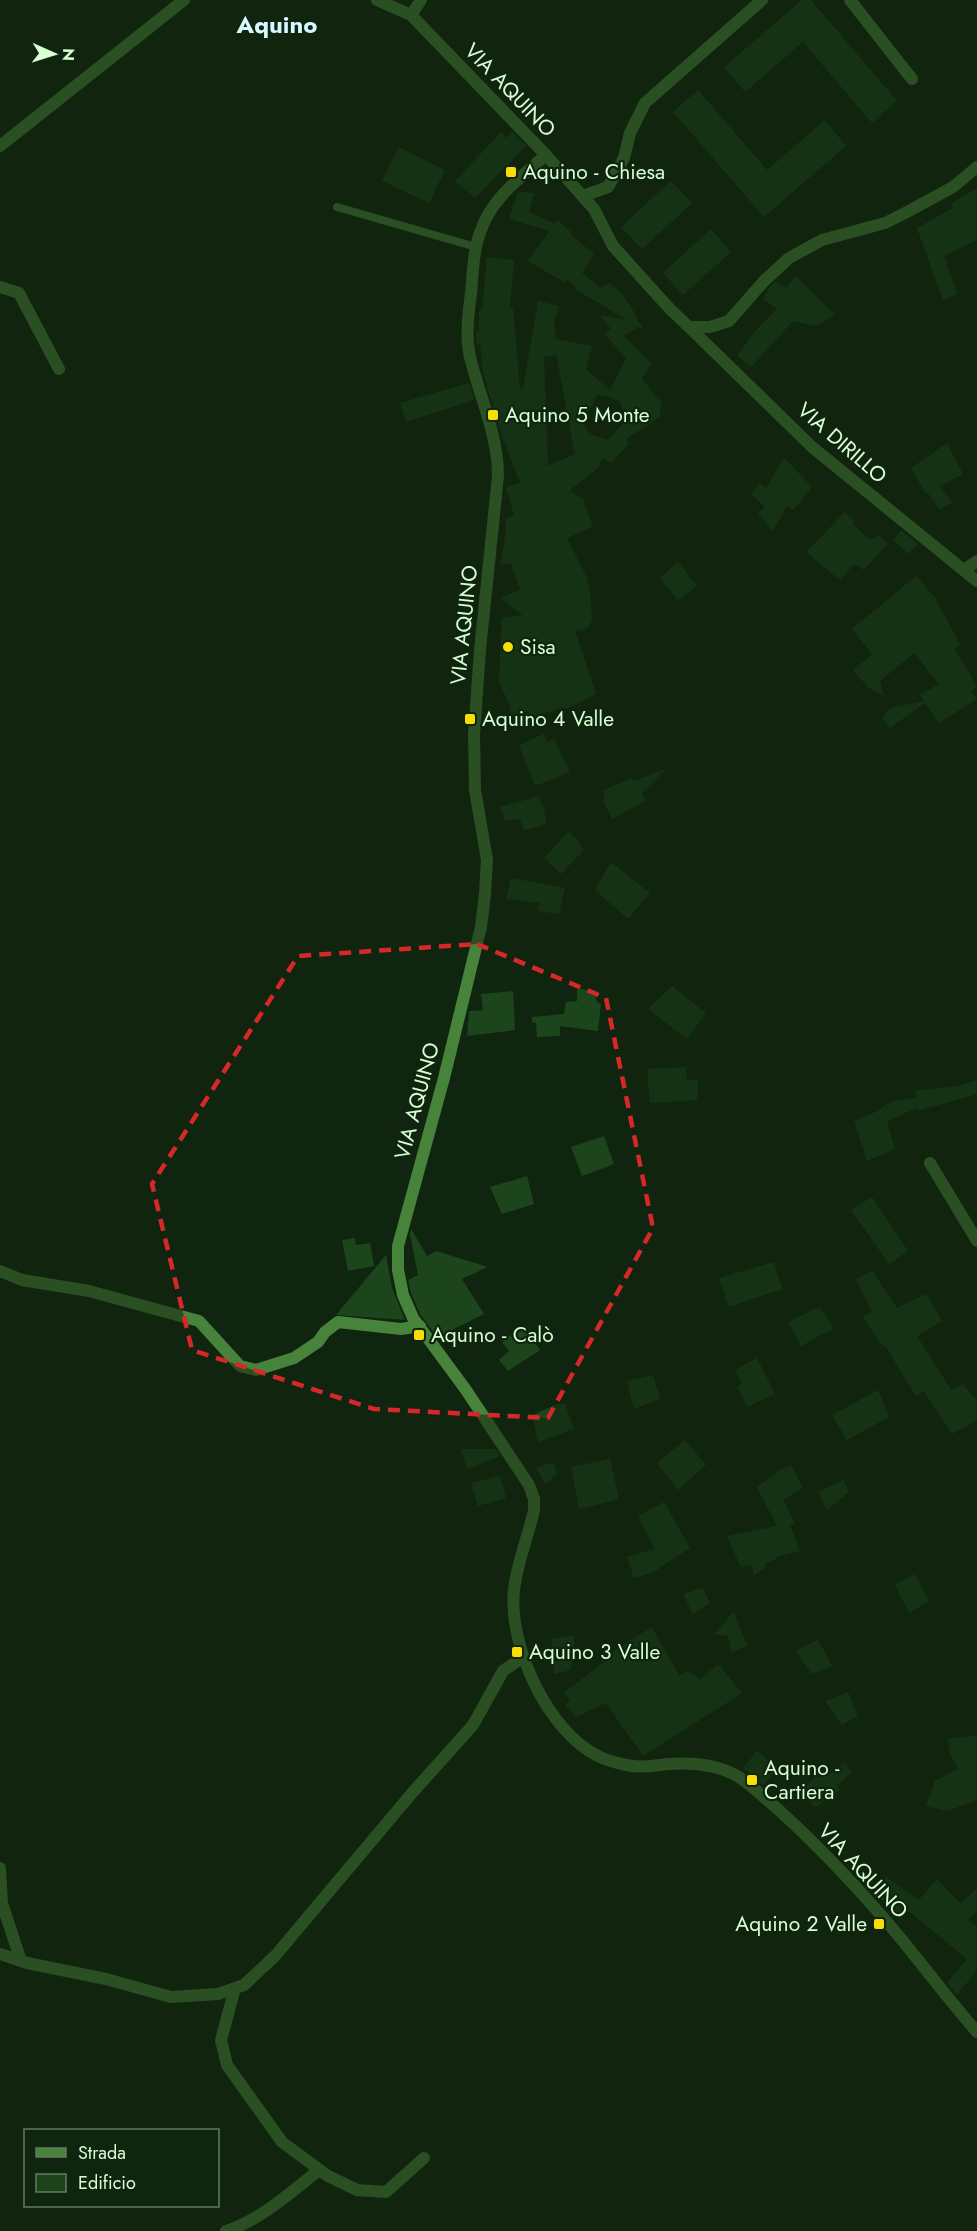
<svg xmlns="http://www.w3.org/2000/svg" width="977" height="2231" font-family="Jost,sans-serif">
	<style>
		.building { fill: #1c451c; fill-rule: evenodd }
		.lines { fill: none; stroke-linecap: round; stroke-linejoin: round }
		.service { stroke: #47833b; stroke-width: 8 }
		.minor { stroke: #47833b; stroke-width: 12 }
		.tertiary { stroke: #47833b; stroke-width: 12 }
		.marked { fill: none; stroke: #d62828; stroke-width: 4.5; stroke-dasharray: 12 8; stroke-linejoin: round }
		.poi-dot { fill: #f9de05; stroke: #10250f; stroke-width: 2 }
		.labels { text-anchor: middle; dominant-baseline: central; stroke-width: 4.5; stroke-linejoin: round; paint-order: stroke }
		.street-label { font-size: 21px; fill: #d8fed4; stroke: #10250f }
		.poi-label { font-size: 21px; fill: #d8fed4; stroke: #10250f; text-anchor: start }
		.quarter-label { font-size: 24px; font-weight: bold; fill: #d6f8fe; stroke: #10250f }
	</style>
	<rect width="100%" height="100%" fill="#10250f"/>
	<!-- building -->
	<path class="building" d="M802 0H811L897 101 872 123 803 42 745 92 724 67Z
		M698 90 767 170 825 120 846 146 764 217 673 112Z
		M501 132 506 138 512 132 526 146 475 198 455 181Z
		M399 147 445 170 429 203 382 181Z
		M671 181 692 203 642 249 621 227Z
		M977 188V240L944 256 957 294 943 300 917 228 953 208 951 203Z
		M518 192 534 193 529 212 555 224 558 220 572 233 571 235 594 254 582 273 601 288 609 283 617 289 631 306 639 323 644 324 641 326 643 330 638 327 624 336 651 363 642 379 661 403 660 417 626 439 629 443 612 463 602 458 598 468 569 491 583 499 593 527 567 538 586 576 590 592 592 620 588 628 575 631 596 694 566 709 565 707 531 717 529 711 512 717 508 701 499 682 502 618 523 615 500 598 520 590 511 563 500 565 506 533V518L514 515 506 487 520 483 500 430 483 373 480 344H476V331H479V312L482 310 487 257 514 260 510 307 513 308 520 389H523L538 301 559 306 554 321 556 339 592 346 586 369 610 390 626 358 604 334 611 329 600 315 627 320 577 290 568 279 566 283 528 261 550 231 509 219ZM556 355 575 454 548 466 544 357ZM597 395 608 396 620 402 627 419 608 440 591 434 582 424Z
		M711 229 731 252 683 295 663 273Z
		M796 276 835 315 815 326 793 321 751 367 737 356 756 330 777 309 763 299 770 287 776 281 786 288Z
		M469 383 474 400 406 422 400 403Z
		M947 443 963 474 940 486 952 502 940 510 928 493 926 494 911 468Z
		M784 458 812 487 793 510 787 506 773 531 758 514 765 507 751 494 760 483 766 488Z
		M845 512 854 521 853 525 871 540 879 535 887 544 864 570 854 564 840 580 806 552Z
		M901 530 918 544 909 554 893 540Z
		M678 562 697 586 678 600 660 578Z
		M916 576 938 601 937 602 960 644 955 650 977 686 971 692 977 699 939 723 925 703 890 728 882 718 891 708 924 701 920 695 939 684 914 653 880 681 884 696 869 688 853 671 872 654 852 629Z
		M544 734 547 742 554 738 570 772 535 786 519 745Z
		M666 769 642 793 645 801 612 819 604 803V790L631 778 634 781Z
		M539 796 545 814 546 824 524 831 520 819 505 821 500 807Z
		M568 832 577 839 584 850 561 874 544 858Z
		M611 862 650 893 628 919 595 890Z
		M511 878 565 888 559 914 537 911 540 903 506 899Z
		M672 986 706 1013 687 1039 648 1009Z
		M577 989 597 990 596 1001 601 1004 598 1031 560 1026V1036L537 1037 536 1023 532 1022V1017L564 1014 566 1002 577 1001Z
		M513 991 515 1030 467 1036 469 1011 483 1010 481 994Z
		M686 1067 687 1080H698L697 1100 650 1103 647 1069Z
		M977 1080V1094L917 1111V1108L887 1121 895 1149 867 1161 854 1121 876 1112 892 1101 916 1098 915 1091 958 1086Z
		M604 1136 614 1164 582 1176 571 1147Z
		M527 1176 534 1204 502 1214 490 1187Z
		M872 1197 908 1251 889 1264 851 1210Z
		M411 1229 427 1256 436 1251 488 1267 462 1279 484 1314 438 1337 435 1331 433 1332 420 1314 411 1293 408 1280 418 1275 410 1234Z
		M355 1238 356 1245 370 1243 374 1266 348 1271 342 1240Z
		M386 1255 392 1288 405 1320 336 1315Z
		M774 1262 782 1289 729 1307 719 1278Z
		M872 1271 897 1308 926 1294 942 1321 917 1336 951 1390 963 1384 977 1401V1420L952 1434 924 1391 916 1396 885 1346 883 1347 863 1317 872 1311 856 1279Z
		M819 1307 834 1328 801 1346 789 1322Z
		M523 1325 540 1350 508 1371 499 1360 509 1351 502 1342Z
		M757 1358 775 1394 747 1407 737 1387 742 1383 735 1370Z
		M653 1375 660 1399 634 1409 627 1381Z
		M878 1390 889 1417 847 1440 832 1415Z
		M558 1404H565L574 1429 538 1442 532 1415Z
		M685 1440 706 1465 678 1490 657 1463Z
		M461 1449H496L500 1456 467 1469Z
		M610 1459 619 1499 579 1509 571 1467Z
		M553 1463 557 1474 546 1484 535 1467Z
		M791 1465 803 1488 783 1500 795 1524 790 1526 800 1551 775 1557 776 1559 765 1563V1568L754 1575 752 1565 741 1567 727 1536 777 1526 757 1487 783 1468Z
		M500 1476 506 1498 478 1506 471 1483Z
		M843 1480 849 1492 827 1510 818 1492Z
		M664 1502 690 1548 652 1573 634 1578 627 1557 655 1549 638 1516Z
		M915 1574 929 1601 909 1613 895 1585Z
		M703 1588 710 1603 693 1614 683 1594Z
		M734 1612 747 1646 732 1652 728 1636 714 1634Z
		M652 1627 679 1675 689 1671 700 1680 718 1664 742 1693 643 1756 606 1703 576 1717 565 1705 570 1701 564 1693 605 1661 602 1662 601 1659Z
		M575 1635 571 1670 554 1674 552 1639Z
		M818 1640 832 1666 812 1674 795 1651Z
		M848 1692 858 1716 842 1725 825 1701Z
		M977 1735V1800L947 1811 926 1806 935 1781 958 1769 950 1753 948 1739Z
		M757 1751 778 1768 763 1785 743 1768Z
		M844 1763 852 1772 838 1785 840 1790 815 1808 801 1792 820 1770 828 1775Z
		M886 1877 919 1900 937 1879 960 1903 977 1889V1911L967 1920 977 1926V1970L957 1995 947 1983 967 1959 905 1908 899 1915 873 1892Z"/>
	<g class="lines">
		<!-- service -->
		<path class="service" d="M337 207 476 247"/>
		<!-- minor -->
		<path class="minor" d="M850 0 912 79
			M546 155 594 209 613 246 670 309 689 327H710L729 321 764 281 789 258 822 240 885 223 907 212 953 187 977 167
			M583 196 608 187 624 158 630 133 645 103 762 0
			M0 287 19 293 59 369
			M689 327 812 447 977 581
			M964 570 977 561
			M930 1163 977 1241
			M0 1271 22 1280 89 1291 199 1321 240 1366 256 1370 294 1358 318 1342 325 1332 338 1322 401 1329 420 1326
			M0 1868 2 1903 21 1961
			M0 1954 27 1963 106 1979 171 1997 218 1994 244 1985 275 1956 412 1793 473 1725 503 1671 523 1657
			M235 1988 221 2040 227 2065 282 2142 328 2176 357 2190 386 2192 424 2158
			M226 2231C261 2220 291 2192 319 2170"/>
		<!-- tertiary -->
		<path class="tertiary" d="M377 0 411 15 546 155C521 177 492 198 481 230 473 250 473 273 471 293 468 316 465 339 471 361 481 400 498 436 498 476L480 650 474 735 475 790 487 860 485 894 481 927 444 1078 398 1246V1270L403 1295 413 1318 466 1390 529 1485 534 1499V1510C528 1537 517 1563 514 1590 508 1644 547 1731 598 1756 609 1762 620 1764 632 1766 645 1768 656 1765 668 1764 694 1762 725 1765 746 1782 792 1819 834 1862 873 1906 909 1946 941 1991 977 2032
			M411 15 421 0
			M0 146 184 0"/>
	</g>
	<!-- marked area -->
	<path d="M0 0H977V2231H0ZM477 944 606 998 653 1228 548 1418 374 1409 192 1350 152 1184 298 956Z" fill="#10250f" fill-opacity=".55" fill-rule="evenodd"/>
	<path class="marked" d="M477 944 606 998 653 1228 548 1418 374 1409 192 1350 152 1184 298 956Z"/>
	<!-- markers -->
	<g class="poi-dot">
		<rect x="505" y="166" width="12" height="12" rx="3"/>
		<rect x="487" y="409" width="12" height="12" rx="3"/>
		<circle cx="508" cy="647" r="6"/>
		<rect x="464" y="713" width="12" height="12" rx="3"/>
		<rect x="413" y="1329" width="12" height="12" rx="3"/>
		<rect x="511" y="1646" width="12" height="12" rx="3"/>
		<rect x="746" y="1774" width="12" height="12" rx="3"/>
		<rect x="873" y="1918" width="12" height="12" rx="3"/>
	</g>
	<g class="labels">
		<!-- street labels -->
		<g class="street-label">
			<text transform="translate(510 90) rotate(46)">VIA AQUINO</text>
			<text transform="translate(842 443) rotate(41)">VIA DIRILLO</text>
			<text transform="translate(464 625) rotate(-84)">VIA AQUINO</text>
			<text transform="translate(417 1101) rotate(-75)">VIA AQUINO</text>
			<text transform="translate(863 1871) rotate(47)">VIA AQUINO</text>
		</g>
		<!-- poi labels -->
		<g class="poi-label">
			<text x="523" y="172">Aquino - Chiesa</text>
			<text x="505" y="415">Aquino 5 Monte</text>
			<text x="520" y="647">Sisa</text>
			<text x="482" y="719">Aquino 4 Valle</text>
			<text x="431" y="1335">Aquino - Calò</text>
			<text x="529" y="1652">Aquino 3 Valle</text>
			<text x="764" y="1768">Aquino -<tspan x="764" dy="24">Cartiera</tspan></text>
			<text x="867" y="1924" text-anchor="end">Aquino 2 Valle</text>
		</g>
		<!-- quarter labels -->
		<g class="quarter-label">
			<text x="277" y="24">Aquino</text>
		</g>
	</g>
	<!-- legend -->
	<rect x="24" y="2129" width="195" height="78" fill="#10250f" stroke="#607c5e" stroke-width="1.5"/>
	<rect x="36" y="2148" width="30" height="9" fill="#47833b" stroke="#607c5e" stroke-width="1.5"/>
	<text x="78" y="2159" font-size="18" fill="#d8fed4">Strada</text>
	<rect x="36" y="2174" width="30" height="18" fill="#1c451c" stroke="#607c5e" stroke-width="1.5"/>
	<text x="78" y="2189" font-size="18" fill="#d8fed4">Edificio</text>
	<!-- north arrow -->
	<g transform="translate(54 54) rotate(93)" stroke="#10250f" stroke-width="4.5" paint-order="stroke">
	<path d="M0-4.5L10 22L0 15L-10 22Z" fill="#d8fed4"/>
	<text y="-9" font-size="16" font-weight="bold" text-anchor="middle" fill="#d8fed4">N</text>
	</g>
</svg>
